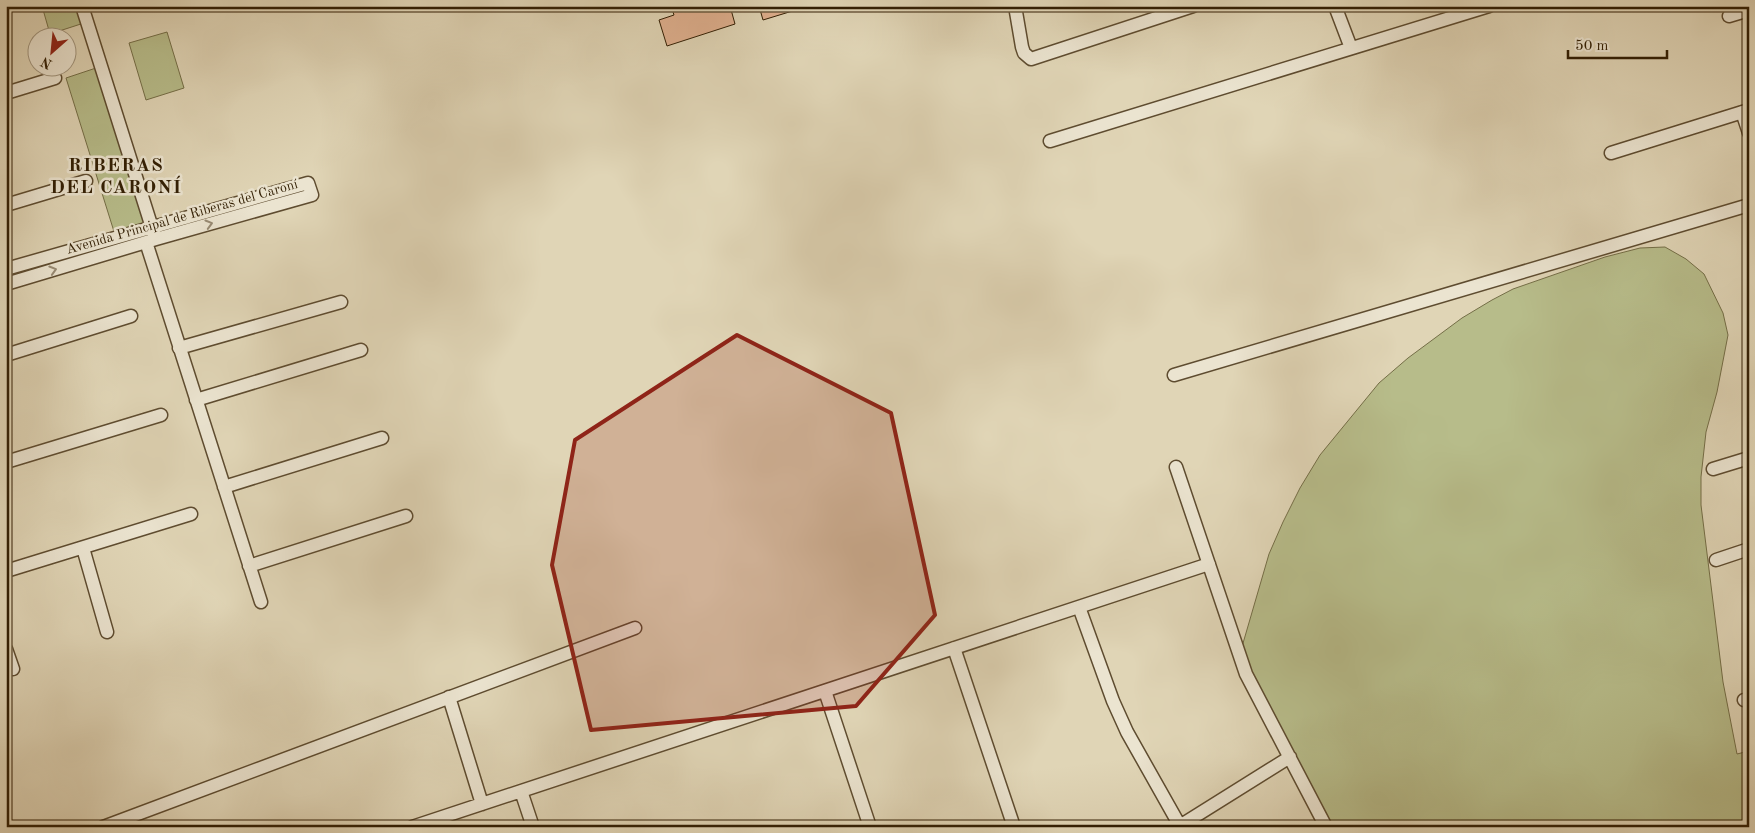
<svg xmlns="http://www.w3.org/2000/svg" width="1755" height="833" font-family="'Old Standard TT',serif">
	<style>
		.green { fill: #b7bc8a; stroke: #746e47 }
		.building { fill: #dfb08f; stroke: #321f04 }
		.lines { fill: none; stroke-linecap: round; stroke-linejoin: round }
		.street-casing { stroke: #5e4c30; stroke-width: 15 }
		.street { stroke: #ebe4d0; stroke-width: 12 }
		.oneway { stroke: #988b74 }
		.marked { fill: #8f2418; fill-opacity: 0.2; stroke: #8f2418; stroke-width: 4; stroke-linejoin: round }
		.labels { text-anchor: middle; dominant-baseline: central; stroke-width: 5; stroke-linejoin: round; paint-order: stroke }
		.street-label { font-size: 14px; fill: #321f04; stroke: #ebe4d0 }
		.district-label { font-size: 19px; font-weight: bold; letter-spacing: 1px; fill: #321f04; stroke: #ebe4d0 }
	</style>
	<rect width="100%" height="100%" fill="#e0d5b6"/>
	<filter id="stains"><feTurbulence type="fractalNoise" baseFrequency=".004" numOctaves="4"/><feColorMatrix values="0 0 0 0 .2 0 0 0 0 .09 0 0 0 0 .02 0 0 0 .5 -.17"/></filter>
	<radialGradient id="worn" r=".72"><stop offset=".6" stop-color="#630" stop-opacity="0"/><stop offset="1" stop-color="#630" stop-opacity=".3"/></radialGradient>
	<!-- green -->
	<path class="green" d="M42 6H82L87 22 50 34Z
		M167 32 184 88 146 100 129 43Z
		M102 66 152 227 116 238 66 78Z
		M1665 247 1686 259 1704 274 1723 313 1728 335 1717 392 1706 432 1701 477V505L1723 682 1737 754 1749 751V827H1326L1239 657 1269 554 1283 522 1300 488 1320 455 1379 383 1408 358 1462 318 1492 300 1513 289 1605 257 1640 248Z"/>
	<!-- building -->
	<path class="building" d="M671 6H730L735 24 667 46 659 20 674 15Z
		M759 6H798L799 9 763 20Z"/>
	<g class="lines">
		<defs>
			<path id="street" d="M82 6 154 234
				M1015 6 1022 47 1024 53 1031 59 1193 6
				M1335 6 1351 48
				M1729 16 1749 10
				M6 93 55 78
				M1742 112 1749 133
				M1050 141 1489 6
				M1611 153 1749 110
				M6 205 86 181
				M146 242 261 602
				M6 269 308 183 312 195 156 239 6 284
				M179 348 341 302
				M6 355 131 316
				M1174 375 1749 205
				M196 400 361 350
				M6 462 161 415
				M1176 467 1246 674 1326 827
				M1713 469 1749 458
				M224 487 382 438
				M83 548 107 632
				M1716 560 1749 549
				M249 566 406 516
				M6 571 191 514
				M1079 607 1113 701 1127 732 1180 826
				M954 648 1014 827
				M6 649 13 669
				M825 691 870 827
				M449 697 482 804
				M1744 700 1749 699
				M521 791 533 827
				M103 827 635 628
				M412 827 1209 564
				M1178 827 1290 757"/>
		</defs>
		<!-- street casing -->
		<use href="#street" class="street-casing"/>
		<!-- street -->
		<use href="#street" class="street"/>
	</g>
	<!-- one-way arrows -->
	<defs><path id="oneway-chevron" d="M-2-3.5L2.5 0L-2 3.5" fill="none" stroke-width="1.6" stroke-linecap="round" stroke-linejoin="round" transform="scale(1.25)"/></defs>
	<g class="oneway">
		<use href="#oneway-chevron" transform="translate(209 224) rotate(-16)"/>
		<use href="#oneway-chevron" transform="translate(53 270) rotate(-17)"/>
	</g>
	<!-- marked area -->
	<path class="marked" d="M737 335 891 413 935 615 856 706 591 730 552 565 575 440Z"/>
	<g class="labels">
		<!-- street labels -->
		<g class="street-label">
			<text transform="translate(182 217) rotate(-16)">Avenida Principal de Riberas del Caroní</text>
		</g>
		<!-- district labels -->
		<g class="district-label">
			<text x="116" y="166">RIBERAS<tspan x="116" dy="22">DEL CARONÍ</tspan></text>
		</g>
	</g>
	<!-- margin -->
	<rect width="1755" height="833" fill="none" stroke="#e0d5b6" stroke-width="25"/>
	<rect x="8" y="8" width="1740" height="818" fill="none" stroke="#321f04" stroke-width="2.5"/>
	<rect x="12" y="12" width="1730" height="808" fill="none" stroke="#321f04"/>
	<!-- north arrow -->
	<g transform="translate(52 52) rotate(207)"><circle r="24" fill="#ebe4d0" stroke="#a1957e"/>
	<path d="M0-4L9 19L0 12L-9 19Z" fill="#8f2418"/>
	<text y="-8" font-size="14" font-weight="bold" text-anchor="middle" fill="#321f04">N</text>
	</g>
	<!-- scale -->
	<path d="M1568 50v8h99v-8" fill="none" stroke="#321f04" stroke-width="2.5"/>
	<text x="1575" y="50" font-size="15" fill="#321f04" stroke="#ebe4d0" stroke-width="4" paint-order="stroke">50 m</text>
	<rect width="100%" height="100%" filter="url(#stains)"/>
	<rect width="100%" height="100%" fill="url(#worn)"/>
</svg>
